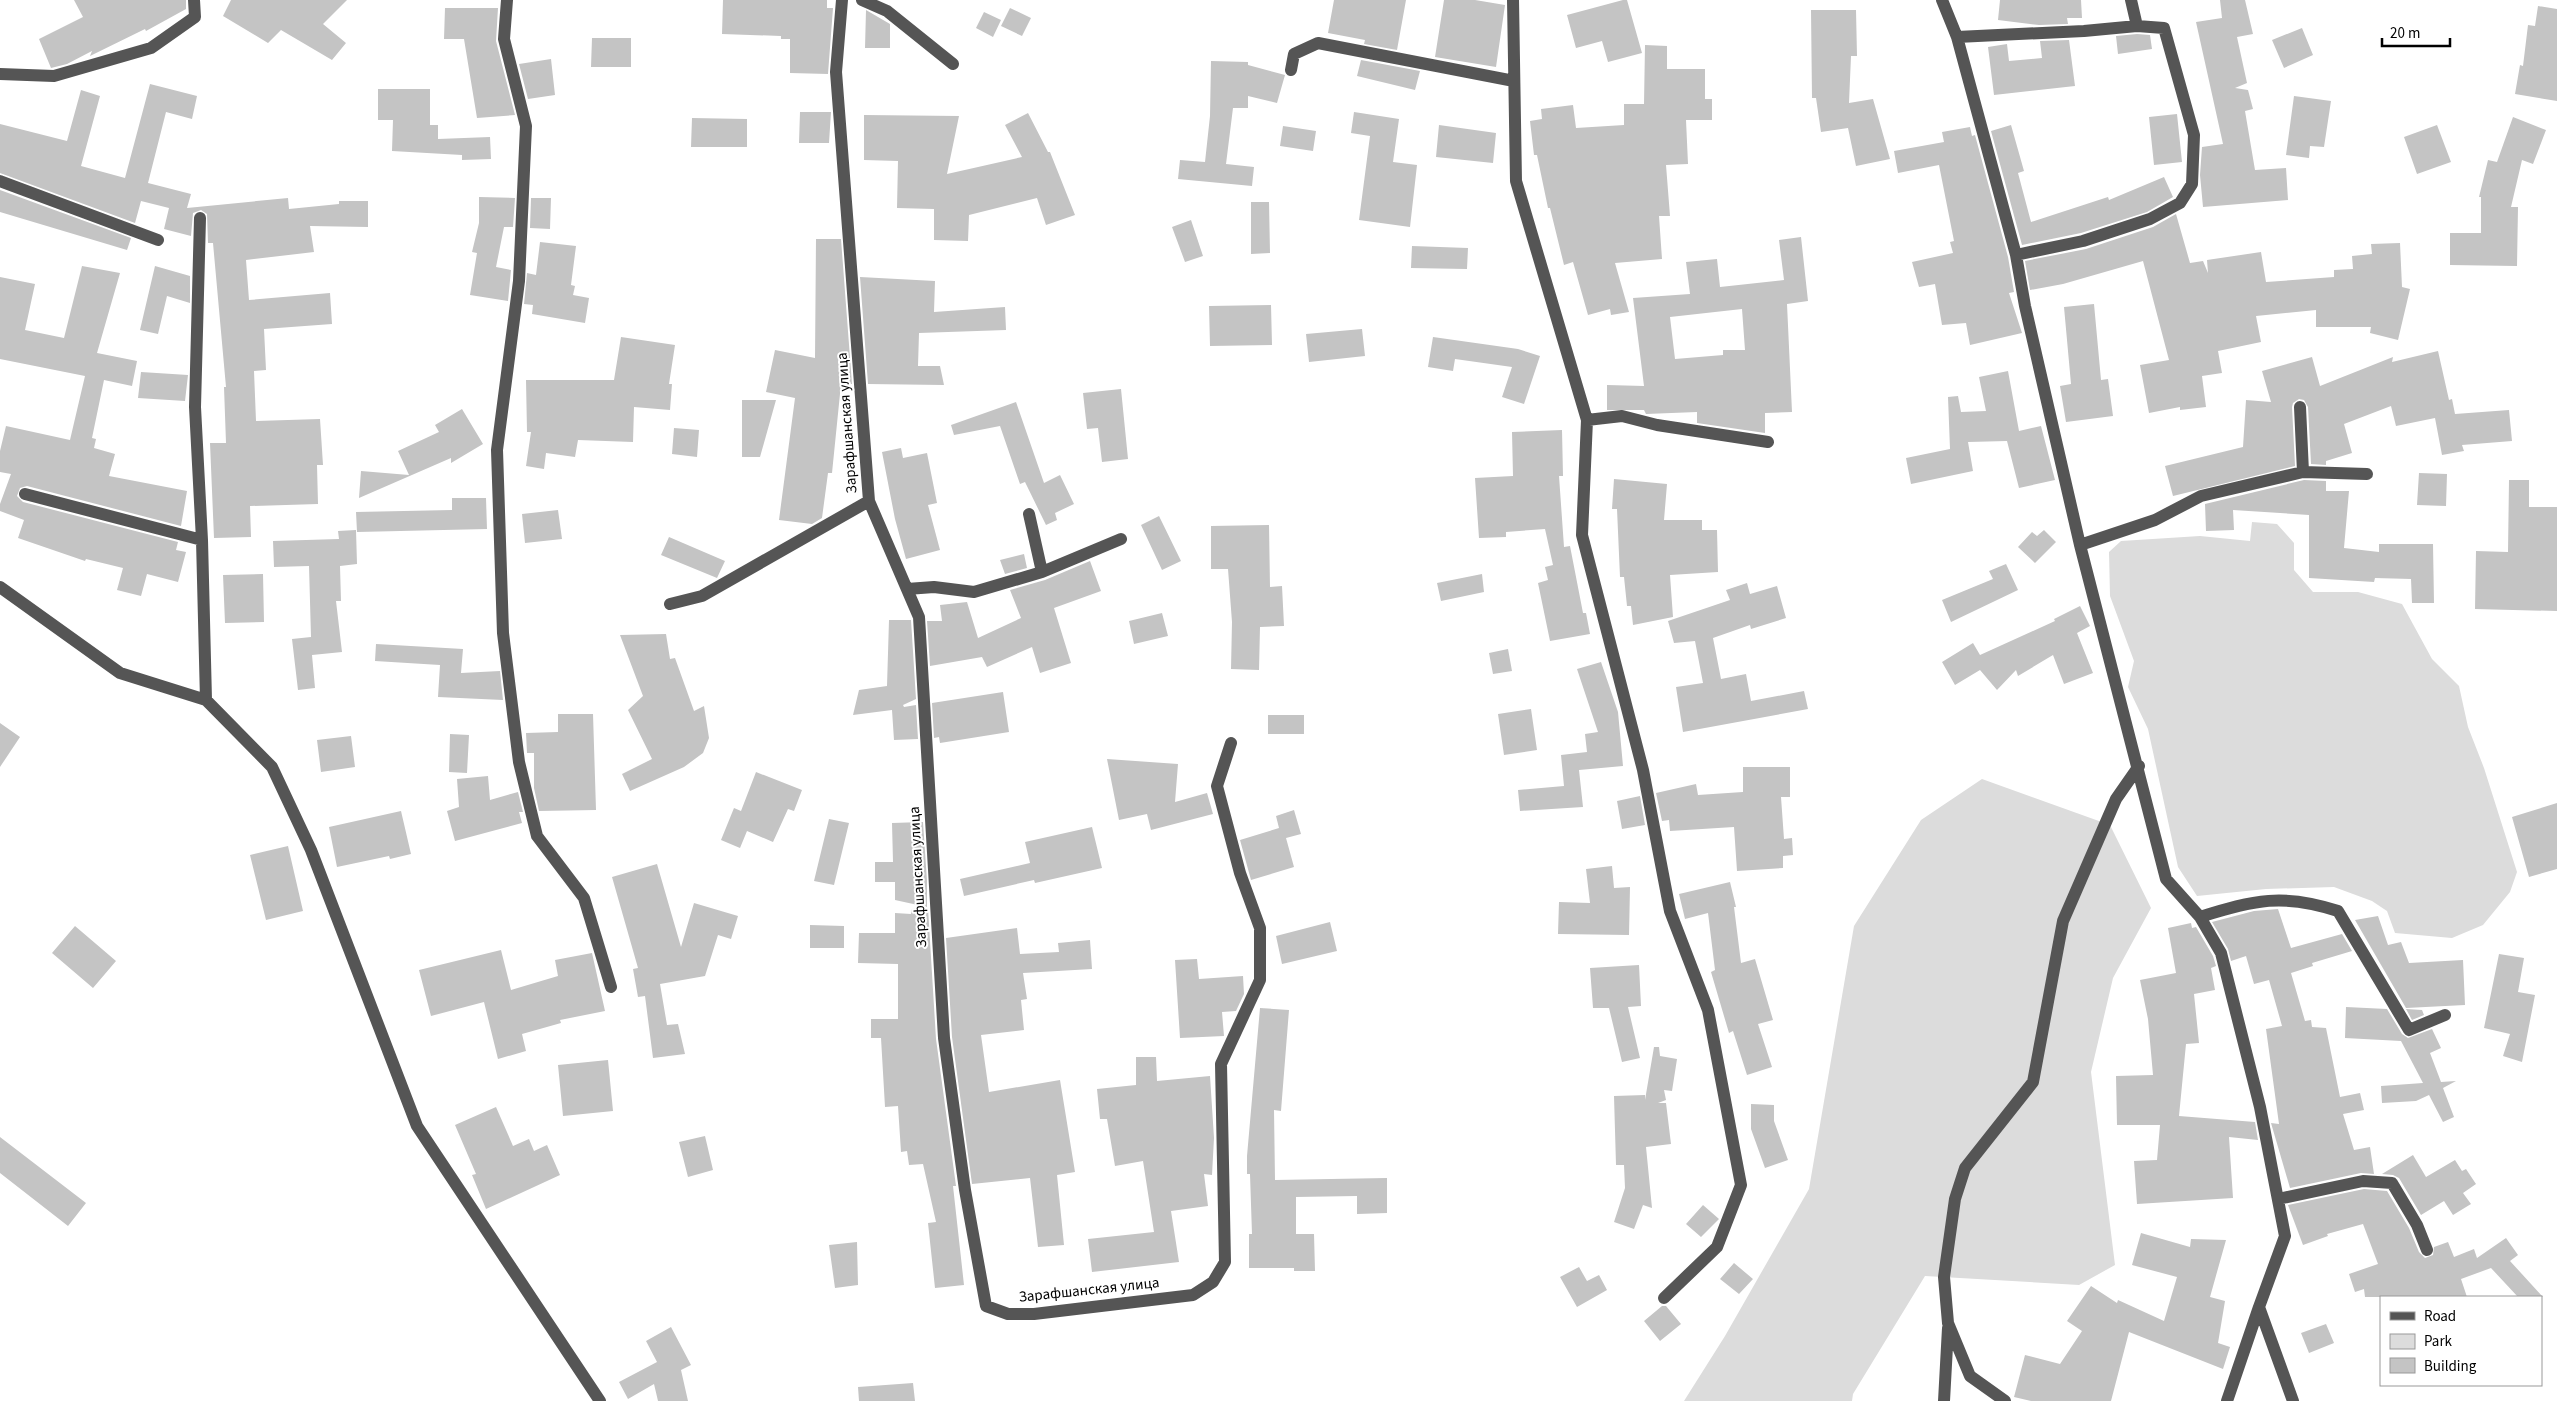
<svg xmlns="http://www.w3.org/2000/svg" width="2557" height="1401" font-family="'Source Sans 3',sans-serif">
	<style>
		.green { fill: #dcdcdc }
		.building { fill: #c4c4c4; fill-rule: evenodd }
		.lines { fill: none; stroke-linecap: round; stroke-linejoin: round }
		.minor { stroke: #555; stroke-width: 12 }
		.labels { text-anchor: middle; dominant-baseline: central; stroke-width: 4; stroke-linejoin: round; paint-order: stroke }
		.street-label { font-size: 15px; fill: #000; stroke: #fff }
	</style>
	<rect width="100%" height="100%" fill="#fff"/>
	<!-- green -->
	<path class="green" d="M2252 522 2277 524 2294 543V570L2313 592H2358L2402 604 2432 659 2459 686 2468 727 2484 768 2517 872 2510 892 2483 925 2452 938 2395 933 2387 911 2372 901 2334 887 2266 889 2197 896 2178 867 2148 729 2128 687 2134 661 2110 596 2109 552 2121 541 2200 536 2250 541Z
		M1982 779 2110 825 2151 908 2113 978 2091 1072 2115 1265 2079 1285 1925 1276 1853 1394 1852 1401H1684L1725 1336 1809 1189 1854 926 1921 820Z"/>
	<!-- building -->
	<path class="building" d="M74 0H186V9L146 31 145 29 90 56 92 51 67 64 51 68 39 39 83 17Z
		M231 0H347L323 24 346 43 332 60 281 30 268 43 223 16Z
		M723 0H827V8H833L828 74 790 73V39H781V36L722 34Z
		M1334 0H1406L1397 50 1364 44 1365 40 1328 33Z
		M1444 0H1475L1505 5 1496 67 1435 57Z
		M1623 0H1627L1642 53 1608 62 1602 41 1576 48 1567 15Z
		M2000 0H2081L2082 18H2067L2068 24 2039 25 1998 20Z
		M2220 0H2245L2253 34 2237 37 2247 83 2235 88 2248 90 2253 109 2245 111 2255 170 2286 168 2288 200 2203 207 2200 175 2202 147 2223 144 2196 22 2222 18Z
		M2538 6 2557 9V101L2515 94 2520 65 2523 66 2528 25 2535 26Z
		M445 8H498L496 41 515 115 477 118 464 39H444Z
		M1010 8 1031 18 1022 36 1001 26Z
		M866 10 890 24V48H865Z
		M1811 10H1856L1857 56H1851L1849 103 1873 99 1890 159 1856 166 1848 128 1821 132 1816 98H1812Z
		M984 12 1001 20 993 37 976 28Z
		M2302 28 2313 55 2284 68 2272 40Z
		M2137 34 2150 35 2152 49 2118 54 2116 36Z
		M592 38H631V67H591Z
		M2069 40 2075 86 1994 95 1988 47 2007 44 2009 61 2042 58 2040 41Z
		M1645 45 1667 46V69H1705V99H1712V120H1686L1688 164 1666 165 1670 216H1659L1662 259 1615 263 1629 312 1611 315 1610 309 1588 315 1573 262 1564 265 1550 208H1548L1537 155H1534L1530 121 1542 119 1541 109 1573 105 1576 128 1624 125V104H1644Z
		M551 59 555 95 528 99 519 64Z
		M1361 60 1420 71 1415 90 1357 76Z
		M1211 61 1248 62V65L1285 75 1277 103 1248 96V108H1233L1226 164 1254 167 1252 186 1178 179 1180 160 1205 162 1210 116Z
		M150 84 197 96 192 119 166 112 148 183 191 194 187 208 288 198 289 209 339 204V201H368V227L310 226 314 252 246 260 249 300 330 293 332 324 264 329 266 370 254 371 256 421 320 419 323 465H317L318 504 250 506 251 537 214 538 210 443H226L224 387H226L213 243H208L207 214 201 210 193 213 191 236 164 229 169 208 141 201 135 223 0 173V124L67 141 81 90 100 96 81 166 125 178Z
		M378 89H430V125H438V139L490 137 491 159 462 160V155L392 151 393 120H378Z
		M2294 96 2331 101 2324 147 2310 146 2309 158 2286 155Z
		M800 112H831L829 143H799Z
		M1354 112 1399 119 1393 162 1417 165 1410 227 1359 220 1370 136 1351 133Z
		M1028 113 1048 152H1050L1075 215 1046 225 1037 198 969 215 968 241 934 240V209L897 208 898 161 864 160V115L959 116 947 174 1022 157 1005 125Z
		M2177 114 2182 162 2154 165 2149 117Z
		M2513 117 2546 130 2533 164 2522 160 2511 207H2518L2517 266 2450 265V233H2481V197H2479L2488 160 2497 162Z
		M692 118 747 119V147H691Z
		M1439 125 1496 133 1493 163 1436 157Z
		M2011 125 2024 171 2018 173 2031 222 2108 197 2109 200 2164 177 2173 197 2147 212 2081 233 2022 245 1991 131Z
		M2437 125 2451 162 2417 174 2404 137Z
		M1283 126 1316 131 1313 151 1280 146Z
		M1970 127 1972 136 1975 135 2008 257 2014 292 2009 293 2022 333 1970 345 1966 323 1942 325 1935 284 1919 287 1912 262 1953 253 1950 242 1954 241 1939 165 1898 173 1894 151 1944 142 1942 132Z
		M0 190 131 238 127 250 0 212Z
		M479 197 515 198 513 227H504L496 267 511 270 508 301 470 295 477 253 472 252 479 223Z
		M531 198H551L550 229 530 228Z
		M1251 202H1269L1270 253 1251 254Z
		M2176 214 2190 263 2203 261 2208 273 2207 260 2261 252 2266 282 2334 277V270L2353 269 2352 256 2372 254 2371 244 2400 243 2402 287 2410 289 2398 340 2370 333 2371 327H2316V310L2256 316 2261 342 2218 351 2222 373 2202 376 2206 407 2180 410V407L2149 413 2140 365 2169 360 2143 261 2063 284 2030 290 2025 261 2086 249 2153 227Z
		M1191 220 1203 256 1185 262 1172 227Z
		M1801 237 1808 301 1787 304 1792 412 1765 413V433L1697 423V412L1646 414 1644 410H1607V385L1644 386 1633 298 1690 294 1686 262 1717 259 1720 287 1784 280 1779 240ZM1742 309 1745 350H1723V355L1675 359 1670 317Z
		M816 239H841L852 384H841L832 473H828L822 518 812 524 779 520 795 398 766 392 775 350 815 358Z
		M540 242 576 246 571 285 575 286 573 295 589 298 585 323 532 314 533 305 524 304 527 273 536 275Z
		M1412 246 1468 248 1467 269 1411 268Z
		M82 266 120 273 97 353 137 361 132 386 104 380 92 438 96 439 94 448 115 454 109 476 187 491 181 526 27 486 20 488 17 496 23 502 178 542 176 550 186 552 178 582 147 574 141 596 117 590 123 568 86 559 85 561 18 538 24 520 0 511V504L11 474 0 472V451L6 426 70 440 85 376 0 359V277L35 284 25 330 64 338Z
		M155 266 190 276V303L167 296 158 334 140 330Z
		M860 277 935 281 934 312 1005 307 1006 330 919 333 918 366H940L944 385 868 384Z
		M2094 304 2101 380 2108 379 2113 416 2066 422 2060 386 2071 384 2064 307Z
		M1271 305 1272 345 1210 346 1209 306Z
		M1362 329 1365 356 1309 362 1306 334Z
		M621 337 675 345 669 384H672L670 410 634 407 633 442 578 440 575 457 546 453 544 469 526 466 531 432H527L526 380H614Z
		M1433 337 1518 349 1540 356 1524 404 1502 397 1512 367 1455 359 1453 371 1428 367Z
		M2438 351 2449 400 2452 399 2455 414 2509 410 2512 441 2462 445 2464 451 2442 455 2435 418 2396 426 2391 406 2344 424 2352 453 2326 461V465L2311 464 2308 407 2304 400 2299 399 2293 403 2292 407 2295 466 2173 496 2165 466 2243 447 2246 400 2271 402 2262 371 2312 357 2320 386 2393 357 2392 362Z
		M2008 371 2019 431 2041 426 2055 480 2019 488 2007 441 1968 442 1973 471 1911 484 1906 458 1950 449 1948 397 1958 396 1961 412 1986 411 1979 377Z
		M141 372 188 375 185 401 138 398Z
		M1121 389 1128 459 1102 462 1098 428 1087 429 1083 393Z
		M742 400H776L760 457H742Z
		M1016 402 1044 483 1060 475 1074 504 1055 513 1057 520 1046 525 1025 482 1020 484 1000 426 954 435 951 425Z
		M462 409 483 444 451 463V458L359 498 361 471 409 475 398 451 439 432 435 425Z
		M674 428 699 430 697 457 672 454Z
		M1562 430 1563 476H1559L1564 547 1570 546 1583 613H1586L1590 634 1550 641 1538 583 1548 580 1545 567 1553 565 1545 529 1506 532V537L1479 538 1475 478 1513 476 1512 432Z
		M901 448 903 458 927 453 937 503 928 505 940 550 906 559 895 519 882 452Z
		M2419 473 2447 474 2446 506 2417 505Z
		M1614 479 1667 484 1664 520H1702V530H1717L1718 572 1670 575 1673 617 1633 625 1631 606H1627L1624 577H1620L1617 509H1612Z
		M2304 480 2326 481V491H2349L2344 548 2379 552V544H2433L2434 603H2412L2411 579 2375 578 2374 582 2309 578V515L2233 510 2234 530 2206 531 2205 504Z
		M2509 480H2529V507H2557V611L2475 609 2476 551 2508 552Z
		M452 498H486L487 529 357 532 356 512 452 510Z
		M558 510 562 539 525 543 522 514Z
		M1159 516 1181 561 1162 570 1141 525Z
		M1269 525 1270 587 1282 586 1284 626 1260 627 1259 670 1231 669 1232 622 1228 569H1211V526Z
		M356 530 357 564 340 566 341 601H336L342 652 312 655 315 688 298 690 292 639 311 637 309 566 274 567 273 541 339 539 338 531Z
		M2044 530 2056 542 2035 563 2018 547 2032 532 2037 536Z
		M669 537 725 561 717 578 661 555Z
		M1024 554 1027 568 1005 574 1000 560Z
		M1090 561 1101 591 1054 608 1071 663 1040 673 1032 647 987 667 982 657 930 666 927 621H942L940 605 967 602 978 638 1021 618 1010 590 1045 580Z
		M2006 564 2018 590 1951 622 1942 600 1993 579 1989 571Z
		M263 574 264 622 225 623 223 575Z
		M1482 574 1484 592 1441 601 1437 583Z
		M1747 583 1750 594 1777 586 1786 618 1751 629 1750 625 1713 638 1721 679 1746 674 1751 701 1804 691 1808 709 1683 732 1676 687 1703 683 1695 641 1674 643 1668 621 1730 600 1726 590Z
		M2080 606 2090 626 2077 633 2093 673 2064 684 2053 655 2018 676 2016 670 1997 690 1980 670 1955 685 1942 662 1973 643 1980 655 2055 621 2054 619Z
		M1162 613 1168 636 1134 644 1129 621Z
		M889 620H911L916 699 903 705 904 707 916 705 918 739 894 740 892 710 853 715 859 690 887 686Z
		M666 634 670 659 675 658 694 711 704 706 709 738 703 753 684 767 630 791 622 774 652 759 628 710 643 696 620 635Z
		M376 644 463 649 461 673 500 671 503 700 438 697 440 665 375 661Z
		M1508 649 1512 671 1493 674 1489 653Z
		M1601 662 1618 712 1623 766 1579 770 1583 807 1520 811 1518 790 1564 786 1561 755 1587 752 1585 734 1598 732 1577 669Z
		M1003 692 1009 732 940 743 939 737 934 738 932 703Z
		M1531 709 1537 750 1504 755 1498 714Z
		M558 714H593L596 810 539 811 534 788V753H527L526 733 558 732Z
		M1268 715H1304V734H1268Z
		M0 723 20 737 0 767Z
		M450 734 469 735 467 773 449 772Z
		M351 736 355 767 321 772 317 740Z
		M1107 759 1178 764 1175 802 1207 793 1213 814 1151 830 1147 814 1119 820Z
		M1743 767H1790V797H1781L1784 839 1792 838 1793 855 1783 856V868L1737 871 1734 827 1670 831 1669 820 1662 821 1656 793 1696 784 1698 795 1743 792Z
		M756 772 802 790 794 811 788 809 773 842 747 831 740 848 721 840 734 808 741 811Z
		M488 776 490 800 518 792 523 812H519L522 823 455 841 447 811 459 807 457 779Z
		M1640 796 1645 825 1622 829 1617 801Z
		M2557 803V869L2529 877 2512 817Z
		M1294 810 1301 834 1286 838 1294 867 1251 880 1240 840 1279 828 1276 816Z
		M401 811 411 854 390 859 389 856 337 867 329 827Z
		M829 819 849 823 834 885 814 881Z
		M923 822 927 881V907L895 900V882H875V862H893L892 823Z
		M1092 827 1102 868 1035 883 1034 880 964 896 960 879 1030 863 1025 842Z
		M288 846 303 911 266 920 250 855Z
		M657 864 681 947 694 903 738 916 731 939 718 935 705 976 660 984 667 1025 678 1024 685 1054 653 1058 645 996 638 997 633 969 638 968 612 877Z
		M1612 866 1614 888 1630 887 1629 935 1558 934 1559 902 1590 903 1586 869Z
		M1730 882 1736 907H1734L1741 963 1755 959 1773 1020 1758 1024 1772 1067 1747 1075 1733 1031 1729 1033 1711 972 1715 970 1708 913 1685 919 1679 894Z
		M928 908 936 1039 956 1186H953L964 1285 935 1288 928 1223 936 1222 923 1164 909 1165 907 1151 901 1152 898 1106 885 1107 881 1038H871V1019H898V964L858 963 859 933H895V913L911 914 912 909Z
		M2278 909 2291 948 2342 934 2352 951 2312 963 2313 966 2291 973 2305 1021 2311 1020 2312 1027 2326 1028 2340 1097 2360 1093 2364 1110 2343 1114 2354 1150 2370 1147 2374 1174 2361 1173 2290 1188 2271 1123 2279 1124 2266 1029 2282 1026 2269 980 2254 984 2246 956 2231 961 2228 949 2212 922 2254 911Z
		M2378 916 2388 945 2401 942 2409 963 2463 960 2465 1005 2406 1008 2355 920Z
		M1330 922 1337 951 1282 964 1276 936Z
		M2191 923 2192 928 2196 927 2213 956 2216 966 2211 968 2215 990 2194 994 2199 1043 2186 1044 2179 1116 2255 1122 2258 1140 2229 1137 2233 1198 2137 1204 2134 1161 2157 1160 2160 1125H2117L2116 1076 2153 1075 2148 1019 2140 980 2176 973 2168 928Z
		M810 925 844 926V948H810Z
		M75 926 116 961 93 988 52 953Z
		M1017 928 1020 954 1059 952 1058 943 1090 940 1092 969 1023 973 1027 999 1021 1000 1024 1030 981 1035 989 1092 1060 1080 1075 1172 1057 1175 1064 1245 1038 1247 1030 1178 972 1184 952 1037 946 938Z
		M501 950 511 990 558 976 555 960 592 953 605 1011 560 1020 561 1023 522 1034 526 1051 498 1059 484 1002 431 1016 419 970Z
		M2499 954 2524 958 2518 992 2535 995 2522 1062 2503 1056 2510 1034 2484 1028Z
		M1197 959 1199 979 1243 976 1244 994 1236 1011 1222 1012 1224 1036 1180 1038 1175 960Z
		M1639 965 1641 1006 1628 1007 1640 1058 1622 1062 1609 1008H1593L1590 968Z
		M2346 1007 2387 1009 2402 1034 2408 1038 2432 1029 2441 1048 2430 1053 2441 1082 2456 1081 2443 1088 2454 1117 2443 1122 2429 1095 2416 1101 2382 1103 2381 1086 2423 1083 2401 1041 2345 1038Z
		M1260 1008 1289 1010 1281 1111 1274 1110 1275 1180 1387 1178V1213L1357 1214V1196L1296 1197V1234H1314L1315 1271H1294V1268H1249V1234H1252L1250 1174H1247V1156Z
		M2406 1009 2422 1010 2424 1015 2412 1020Z
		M1654 1047H1659L1660 1056 1677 1059 1672 1091 1664 1090 1666 1100 1658 1103H1666L1671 1144 1646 1147 1652 1208 1643 1205 1634 1229 1614 1222 1625 1188 1624 1165H1616L1614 1096 1645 1095V1100Z
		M1136 1057H1156L1157 1081 1210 1076 1214 1138 1212 1175 1204 1174 1208 1206 1171 1211 1179 1262 1092 1272 1088 1239 1154 1232 1143 1161 1115 1166 1107 1119H1100L1097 1089 1136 1085Z
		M608 1060 613 1111 563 1116 558 1065Z
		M1751 1104 1774 1105V1121L1788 1160 1765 1168 1751 1129Z
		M496 1107 513 1146 529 1139 534 1151 547 1145 560 1175 486 1209 472 1175 476 1174 455 1125Z
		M705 1136 713 1170 688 1177 679 1142Z
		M0 1137 86 1203 68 1226 0 1173Z
		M2413 1155 2426 1177 2455 1160 2462 1171 2466 1169 2476 1184 2463 1193 2471 1204 2453 1215 2444 1201 2421 1215 2399 1178 2393 1175 2382 1174Z
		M2364 1189 2387 1191 2409 1228 2419 1252 2425 1258 2433 1255 2434 1247 2448 1242 2454 1257 2474 1249 2477 1258 2506 1238 2518 1255 2510 1261 2543 1297H2518L2491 1268 2461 1279 2467 1297H2365L2364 1289 2355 1292 2349 1274 2378 1264 2363 1224 2327 1234 2328 1236 2303 1245 2288 1205Z
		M1703 1205 1719 1219 1701 1237 1686 1224Z
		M2141 1233 2190 1247 2191 1239 2226 1240 2210 1297 2225 1301 2218 1343 2230 1347 2223 1369 2129 1332 2111 1401H2031L2014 1397 2025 1355 2060 1364 2082 1331 2067 1321 2091 1286 2117 1303 2118 1300 2164 1321 2177 1277 2132 1265Z
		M857 1242 858 1285 835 1288 829 1245Z
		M1734 1263 1753 1279 1739 1294 1720 1279Z
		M1579 1267 1587 1281 1599 1275 1607 1290 1577 1307 1560 1277Z
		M1662 1306H1666L1681 1324 1660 1341 1644 1321Z
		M2326 1324 2334 1343 2309 1353 2301 1333Z
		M671 1327 691 1365 681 1370 688 1401H658L654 1384 628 1399 619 1382 657 1362 646 1341Z
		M913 1383 915 1401H859L858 1387Z"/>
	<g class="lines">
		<!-- minor -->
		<path class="minor" d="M507 0 504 39 526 126 519 281 497 450 503 633 519 762 537 836 584 898 611 987
			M842 0 836 72 869 501 919 617 944 1038 965 1190 986 1306 1008 1314H1034L1193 1295 1213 1282 1225 1262 1221 1064 1260 980V928L1240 873 1217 786 1231 743
			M862 0 887 11 953 64
			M1513 0 1516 181 1587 420 1582 535 1643 770 1670 911 1708 1010 1741 1185 1717 1247 1664 1298
			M1942 0 1957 37 2016 255 2025 306 2080 545 2166 879 2200 917 2221 953 2260 1107 2285 1236 2259 1307 2293 1401
			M2131 0 2137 26
			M1957 37 2084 31 2137 26 2164 28 2194 135 2192 184 2180 203 2150 219 2083 241 2016 255
			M1291 70 1294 54 1318 43 1514 81
			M0 74 54 76 151 48 195 17 194 0
			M0 181 158 240
			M200 218 195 407 202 540 206 700
			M1587 420 1622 416 1657 425 1768 442
			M2303 472 2367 474
			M25 494 202 540
			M1029 514 1042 572
			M2080 545 2155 520 2201 496 2303 472 2300 407
			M0 587 120 673 206 700 272 767 311 850 417 1126 600 1401
			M907 589 934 587 974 592 1042 572 1121 539
			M670 604 702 596 869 501
			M2200 917C2254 900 2283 893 2338 911L2409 1030 2445 1015
			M2278 1199 2363 1181 2392 1183 2417 1225 2427 1250
			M1944 1401 1948 1328
			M2005 1401 1970 1376 1948 1323 1944 1277 1955 1199 1965 1168 2033 1082 2063 921 2116 799 2139 766
			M2227 1401 2259 1307"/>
	</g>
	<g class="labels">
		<!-- street labels -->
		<g class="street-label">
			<text transform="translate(847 423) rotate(-94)">Зарафшанская улица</text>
			<text transform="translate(918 877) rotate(-93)">Зарафшанская улица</text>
			<text transform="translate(1089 1290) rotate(-6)">Зарафшанская улица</text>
		</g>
	</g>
	<!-- legend -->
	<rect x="2380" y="1296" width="162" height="90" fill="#ffffff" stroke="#999999"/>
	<rect x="2390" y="1312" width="25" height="8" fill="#555555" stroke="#999999"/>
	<text x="2424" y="1321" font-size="15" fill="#000000">Road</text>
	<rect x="2390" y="1334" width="25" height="15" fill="#dcdcdc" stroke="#999999"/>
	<text x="2424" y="1346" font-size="15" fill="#000000">Park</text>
	<rect x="2390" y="1358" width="25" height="15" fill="#c4c4c4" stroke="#999999"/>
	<text x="2424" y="1371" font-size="15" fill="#000000">Building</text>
	<!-- scale -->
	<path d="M2382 38v8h68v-8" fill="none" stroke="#000000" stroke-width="2.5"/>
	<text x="2390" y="38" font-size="15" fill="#000000" stroke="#ffffff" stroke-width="4" paint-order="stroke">20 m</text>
</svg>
